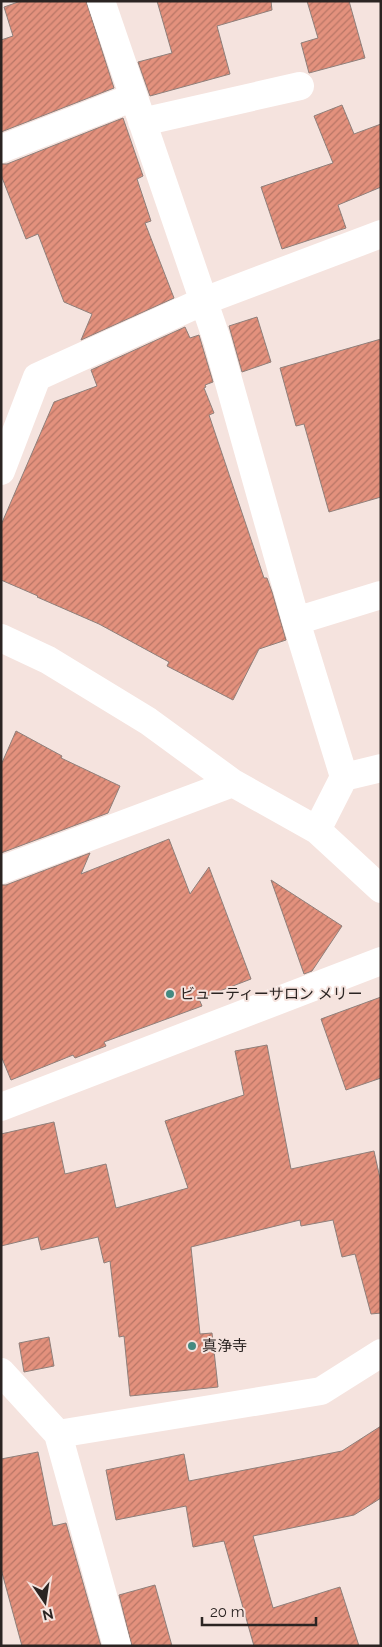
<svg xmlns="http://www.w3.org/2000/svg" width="382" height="1647" font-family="Raleway,'Noto Sans JP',sans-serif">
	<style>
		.building { fill: url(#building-hatch); stroke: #8f7f7a }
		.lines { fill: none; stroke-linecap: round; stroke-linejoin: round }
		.minor { stroke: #fff; stroke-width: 28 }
		.poi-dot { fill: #448a81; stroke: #f5e3de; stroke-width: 2 }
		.labels { text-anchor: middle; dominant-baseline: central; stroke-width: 4; stroke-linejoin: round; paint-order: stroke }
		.poi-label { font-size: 15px; fill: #2b2422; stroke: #f5e3de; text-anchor: start }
	</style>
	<defs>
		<pattern id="building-hatch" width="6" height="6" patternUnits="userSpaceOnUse" patternTransform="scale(1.25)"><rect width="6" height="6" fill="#e3917d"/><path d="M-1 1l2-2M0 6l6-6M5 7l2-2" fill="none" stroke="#b87666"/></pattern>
	</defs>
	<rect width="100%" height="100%" fill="#f5e3de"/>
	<!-- building -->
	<path class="building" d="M21 1H86L114 88 1 132V40L13 36 4 7Z
		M157 1H271L272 10 217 26 230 74 150 96 138 62 172 53Z
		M307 1H349L365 58 309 73 301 43 318 38Z
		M342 105 354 134 381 124V187L338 205 346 228 282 249 261 187 333 163 314 116Z
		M123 118 143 176 137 179 151 221 145 223 174 298 81 340 92 314 64 302 38 234 26 239 1 175V164H7Z
		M257 317 271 362 242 372 229 326Z
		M185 327 190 338 199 335 202 345 213 382 205 385 206 387 204 388 214 413 209 415 264 578H267L272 592 286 640 259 649 233 700 167 666 169 662 99 624 37 597 38 596 1 580V525L54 402 97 386 91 370Z
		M381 339V497L329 512 304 424 296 426 280 368Z
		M16 731 62 756 61 758 120 786 108 813 1 853V765Z
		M169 839 190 894 209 867 251 979 199 999 202 1006 104 1042 106 1046 75 1058 73 1055 11 1080 1 1056V885H6L90 853 81 874Z
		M271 880 342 926 312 971 304 974Z
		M381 997V1078L346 1090 321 1019Z
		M267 1045 291 1169 374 1151 381 1183V1313L371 1314 355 1254 342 1257 333 1220 301 1226 300 1220 191 1247 200 1334 212 1333 218 1387 130 1396 124 1336 119 1337 110 1261 104 1263 98 1237 41 1250 38 1237 1 1246V1134L54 1122 65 1174 106 1164 116 1208 188 1188 165 1121 244 1095 235 1051Z
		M49 1337 54 1366 24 1372 19 1343Z
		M381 1426V1498L354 1515 253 1536 273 1608 340 1587 359 1646H254L224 1541 193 1547 186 1506 116 1520 106 1470 184 1454 189 1481 342 1451Z
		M38 1452 53 1526 66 1523 101 1646H22L1 1569V1459Z
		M155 1585 172 1646H132L119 1595Z"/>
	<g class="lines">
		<!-- minor -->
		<path class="minor" d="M101 1 217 340 296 621 344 777 317 830
			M142 122 300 86
			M1 149 134 97
			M1 471 37 377 204 301 381 234
			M296 621 381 595
			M1 638 48 660 148 721 233 783 317 830 381 889
			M344 777 381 768
			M1 870 233 783
			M1 1107 381 961
			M1 1372 58 1434 117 1646
			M58 1434 321 1391 381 1353"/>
	</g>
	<!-- markers -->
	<g class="poi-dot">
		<circle cx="170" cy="994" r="5"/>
		<circle cx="192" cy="1346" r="5"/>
	</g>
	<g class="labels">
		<!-- poi labels -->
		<g class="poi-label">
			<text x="180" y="994">ビューティーサロン メリー</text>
			<text x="202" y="1346">真浄寺</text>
		</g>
	</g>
	<!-- border -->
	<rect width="382" height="1647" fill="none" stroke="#2b2422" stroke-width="5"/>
	<!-- north arrow -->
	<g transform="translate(45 1602) rotate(167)" stroke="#f5e3de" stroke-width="4" paint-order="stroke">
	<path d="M0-4L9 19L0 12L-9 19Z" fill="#2b2422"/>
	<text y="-8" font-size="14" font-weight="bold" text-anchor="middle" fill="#2b2422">N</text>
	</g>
	<!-- scale -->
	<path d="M202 1617v8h114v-8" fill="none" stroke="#2b2422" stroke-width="2.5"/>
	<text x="210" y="1617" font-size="15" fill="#2b2422" stroke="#f5e3de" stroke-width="4" paint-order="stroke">20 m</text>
</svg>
